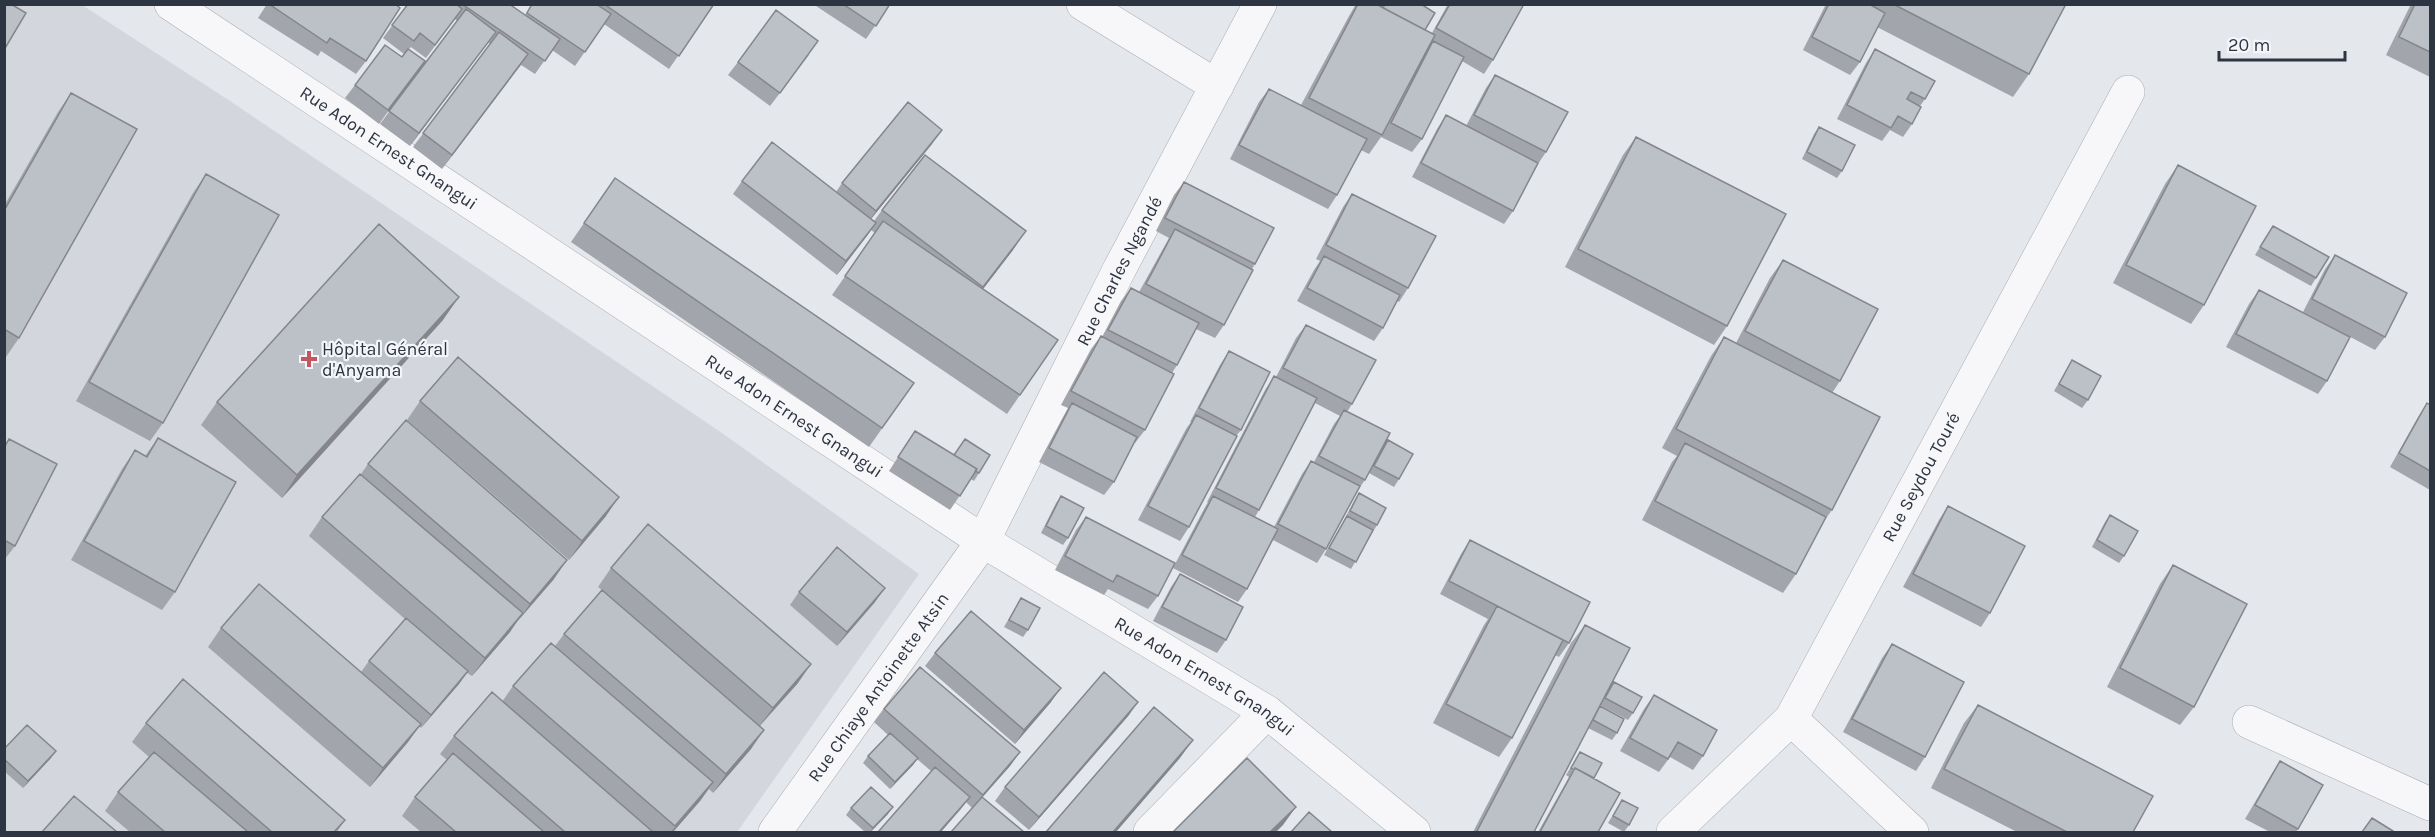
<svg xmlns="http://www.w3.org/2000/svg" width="2435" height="837" font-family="Karla,sans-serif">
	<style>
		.built { fill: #d3d6dc }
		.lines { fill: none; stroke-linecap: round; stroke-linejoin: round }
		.street-casing { stroke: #a9aeb5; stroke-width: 34 }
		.street { stroke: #f7f7f9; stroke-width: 33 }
		.wall { fill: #a2a5ab; fill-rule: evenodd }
		.shaded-wall { fill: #84868b }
		.building { fill: #bcc0c7; stroke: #84868b; stroke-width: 1.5 }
		.poi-dot { fill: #c35662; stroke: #f4f5f8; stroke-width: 2 }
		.labels { text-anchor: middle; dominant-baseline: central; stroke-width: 4.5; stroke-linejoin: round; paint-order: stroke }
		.street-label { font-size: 18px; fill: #2d3442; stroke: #f4f5f8 }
		.poi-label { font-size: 18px; fill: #2d3442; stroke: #f4f5f8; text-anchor: start }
	</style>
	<rect width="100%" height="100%" fill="#e4e7eb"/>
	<!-- built -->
	<path class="built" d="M5 5H82L230 101 722 433 919 574 737 832H5Z"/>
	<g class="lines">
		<defs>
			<g id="street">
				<path id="s1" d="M171 4 983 541 1267 712 1414 832"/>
				<path d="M1083 4 1217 86"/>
				<path d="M1791 719 1912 832"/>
				<path d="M2249 722 2430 804"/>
				<path id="s2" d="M775 832 983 541 1120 268 1260 4"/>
				<path d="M1150 832 1267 712"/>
				<path id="s3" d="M1673 832 1791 719 2128 92"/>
			</g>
		</defs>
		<!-- street casing -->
		<use href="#street" class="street-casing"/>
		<!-- street -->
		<use href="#street" class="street"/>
	</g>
	<!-- wall -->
	<path class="wall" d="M267 4H395L366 61 356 74 321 51 318 56 258 18Z
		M408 4H509L525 15 532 4 600 7 601 4H714L669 69 604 24 575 66 552 50 535 74 521 65 442 169 413 147 490 44 488 42 410 146 380 124 457 21 455 19 426 58 411 47 409 49 425 61 379 124 345 98 355 85 402 57 404 54 383 38Z
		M813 4H890L866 39Z
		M1356 4H1376L1382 7 1384 4H1421L1425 30 1432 33 1448 4H1524L1493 60 1484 74 1462 61 1422 139 1412 152 1381 137 1369 154 1361 150 1337 195 1328 209 1230 159 1259 102 1269 89 1301 105 1349 16Z
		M1826 4H2066L2029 74 2013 97 1877 27 1860 62 1850 75 1803 50Z
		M2411 4H2430V77L2386 55Z
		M1875 49 1925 99 1920 106 1912 124 1903 137 1890 130 1882 141 1837 119 1866 63Z
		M809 55 770 106 728 75 738 62Z
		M1495 75 1546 152 1538 164 1513 211 1504 224 1412 177 1437 129 1446 115 1466 126 1486 88Z
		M71 93 19 338 6 357 4 356V206L58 112Z
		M1819 127 1842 171 1837 178 1802 159 1814 134Z
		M1636 137 1727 326 1714 345 1565 267 1623 155Z
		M932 144 871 219 874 221 882 210 1013 250 983 289 1020 395 1007 414 832 295 875 233 871 230 837 275 733 194 742 181 836 192 842 183Z
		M2178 165 2204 305 2191 324 2113 283 2165 184Z
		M206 174 163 423 150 441 76 401 193 193Z
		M615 178 914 383 869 447 571 242Z
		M1184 182 1255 264 1252 269 1224 325 1215 338 1196 329 1177 365 1172 373 1145 430 1135 443H1134L1114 482 1104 495 1039 462 1063 417 1068 408 1061 405 1091 349 1101 336 1102 337 1121 301 1131 288 1139 292 1169 238 1156 231 1174 195Z
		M1352 194 1408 288 1399 302 1397 301 1383 328 1374 341 1297 301 1314 270 1320 261 1316 259 1343 207Z
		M2273 226 2316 278 2311 286 2255 255Z
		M2335 255 2385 337 2375 350 2303 312 2325 269Z
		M1783 260 1840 381 1832 393V510L1824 521 1796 574 1783 593 1642 520 1672 462 1677 456 1662 448 1711 356 1724 337 1736 343 1770 278Z
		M2259 290 2327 381 2318 394 2226 347 2249 304Z
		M443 320 282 498 201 425 217 402Z
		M1306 325 1352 404 1347 412 1365 480 1355 494 1326 549 1317 563 1273 540 1247 589 1238 602 1173 568 1204 509 1208 502H1207L1265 390 1274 376 1276 377 1296 338ZM1315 403 1340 416 1334 424 1314 462 1311 461 1302 474 1274 527 1255 517 1259 510Z
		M1229 351 1241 430 1236 436 1189 527 1180 541 1138 520 1186 429 1191 422H1190L1220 365Z
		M2072 360 2088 400 2082 408 2054 391Z
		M420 401 606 516 569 560 407 420Z
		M2427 403 2430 405V490L2390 467 2418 417Z
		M915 431 979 473 974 481 971 479 950 510 889 471Z
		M158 438 175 592 162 610 71 560 122 469 135 450 145 456Z
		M9 439 15 546 5 559H4V445Z
		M1388 440 1399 479 1394 487 1369 473 1383 447Z
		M368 464 554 579 516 622 510 632 472 676 467 673 459 684 421 728 419 726 408 742 370 787 208 647 221 628 361 672 369 661 405 619 309 536 322 517 361 474Z
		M1359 493 1377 525 1351 569 1324 555 1345 518 1354 501Z
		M1061 496 1068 538 1063 545 1041 533 1056 503Z
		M1948 506 1990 613 1981 627 1903 587 1939 520Z
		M2110 515 2124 556 2119 563 2092 547 2105 522Z
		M1086 517 1158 596 1148 609 1108 589 1104 595 1055 570 1076 530Z
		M1470 540 1569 643 1559 657 1555 655 1512 738 1499 757 1433 723 1484 625 1488 619 1440 594 1461 554Z
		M2173 565 2194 707 2180 725 2107 687 2160 584Z
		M611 568 798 683 760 726 751 749 713 793 709 789 700 801 673 832H421L402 816 415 797 447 760 440 754 454 736 502 702 513 686 555 646 564 634 602 590 598 587Z
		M1180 574 1226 640 1217 653 1153 621 1171 587Z
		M799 592 875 602 837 646 790 605Z
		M1021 598 1028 630 1023 637 1004 627Z
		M1585 625 1600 706 1617 733 1612 740 1588 728 1534 832H1473L1571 643Z
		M1892 644 1925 757 1916 771 1843 732 1882 658Z
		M935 653 1051 702 1015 744 925 666Z
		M1614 682 1633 713 1628 720 1600 705Z
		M1654 695 1703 756 1693 770 1670 757 1659 772 1620 751 1644 709Z
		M1978 705 2133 832H2017L1931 788 1964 723Z
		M884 709 1020 752 1010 766 972 808 966 802 960 810 931 771 917 759 913 765 890 789 863 763 868 756 888 735 874 722Z
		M1129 715 1029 830 995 801 1005 787Z
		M146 723 345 820 337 832H130L105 811 118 792 149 757 132 742Z
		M4 749 51 758 23 788 4 771Z
		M1580 752 1594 778 1598 832H1538L1569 777 1566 775Z
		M2280 761 2298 829 2296 832H2270L2245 819 2271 775Z
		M1622 800 1629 825 1624 832 1608 823Z
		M851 808 888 814 871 832H865L846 815Z"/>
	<!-- shaded-wall -->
	<path class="shaded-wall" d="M496 32 486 45 410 146 419 133Z
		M528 54 519 67 442 169 452 155Z
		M942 130 932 144 866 225 876 211Z
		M876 223 867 236 837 275 846 261Z
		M1026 231 1013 250 970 306 983 287Z
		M459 297 443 320 282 498 297 475Z
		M619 497 606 516 569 560 582 541Z
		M567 560 554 579 517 622 530 604Z
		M885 588 875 602 837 646 847 632Z
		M523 613 510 632 472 676 485 658Z
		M811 664 798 683 759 726 773 708Z
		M468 671 459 684 421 728 431 715Z
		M1061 688 1051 702 1015 744 1024 730Z
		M1138 702 1129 715 1029 830 1039 817Z
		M421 724 408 742 370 787 383 768Z
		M764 730 751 749 713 793 726 774Z
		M1193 740 1180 758 1116 832H1113Z
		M56 751 51 758 23 788 28 781Z
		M1020 752 1010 766 973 808 983 795Z
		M918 758 913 765 890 789 895 782Z
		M713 782 700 801 673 832H671Z
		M970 797 960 810 941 832H939Z
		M893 807 888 814 870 832 873 828Z
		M1296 807 1283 825 1276 832H1270Z"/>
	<!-- building -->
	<path class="building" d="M4 4H11L26 13 4 50Z
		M269 4H395L400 8 366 61 330 38 327 43Z
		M408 4H456L462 9 435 45 420 33 414 41 392 25Z
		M462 4H509L560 39 545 61Z
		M532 4H596L611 14 585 52 527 13Z
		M604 4H714L679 56Z
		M843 4H890L876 26Z
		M1358 4H1376L1435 35 1382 135 1309 98Z
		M1385 4H1421L1435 13 1425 30 1383 8Z
		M1450 4H1524L1493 60 1436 28Z
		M1829 4H1869L1885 13 1860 62 1812 37Z
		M1893 4H2066L2029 74Z
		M2415 4H2430V52L2399 37Z
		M466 9 496 32 419 133 389 111Z
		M776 10 818 41 780 93 738 62Z
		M499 32 528 54 452 155 423 133Z
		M1433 41 1464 57 1422 139 1391 123Z
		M385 45 402 57 408 49 425 61 388 110 355 85Z
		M1875 49 1935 81 1925 99 1911 92 1907 99 1921 107 1912 124 1898 116 1891 128 1847 105Z
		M1495 75 1568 112 1546 152 1474 115Z
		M1269 89 1367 139 1337 195 1239 145Z
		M71 93 137 129 19 338 4 329V211Z
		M908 102 942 130 876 211 842 183Z
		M1446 115 1538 163 1513 211 1421 163Z
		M1819 127 1855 145 1842 171 1807 152Z
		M1636 137 1786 214 1727 326 1578 249Z
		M772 142 876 223 846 261 742 181Z
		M925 155 1026 231 983 287 882 210Z
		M2178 165 2256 206 2204 305 2126 265Z
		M206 174 279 215 163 423 89 382Z
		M615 178 914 383 882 428 584 223Z
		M1184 182 1274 228 1255 264 1165 218Z
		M1352 194 1436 236 1408 288 1326 245Z
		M883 221 1058 340 1020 395 845 276Z
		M379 224 459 297 297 475 217 402Z
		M2273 226 2329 257 2316 278 2260 247Z
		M1175 229 1253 270 1224 325 1146 284Z
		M2335 255 2407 293 2385 337 2312 299Z
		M1324 256 1400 295 1383 328 1307 288Z
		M1783 260 1878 309 1840 381 1745 331Z
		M1131 288 1199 323 1177 365 1108 330Z
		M2259 290 2350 337 2327 381 2236 334Z
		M1306 325 1376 360 1352 404 1283 368Z
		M1101 336 1174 374 1145 430 1071 391Z
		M1724 337 1880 417 1832 510 1676 429Z
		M1229 351 1270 372 1241 430 1199 408Z
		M458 357 619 497 582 541 420 401Z
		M2072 360 2101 376 2088 400 2059 384Z
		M1274 376 1317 398 1259 510 1216 488Z
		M1072 403 1137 437 1114 482 1049 448Z
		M2427 403 2430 405V471L2399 453Z
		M1344 410 1390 433 1365 480 1319 456Z
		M1196 415 1237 436 1189 527 1148 506Z
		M406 420 567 560 530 604 368 464Z
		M915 431 977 469 960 496 898 457Z
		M158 438 236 482 175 592 84 541 135 450 147 457Z
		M9 439 57 464 15 546 4 540V448Z
		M965 439 990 455 979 473 975 471 977 469 954 455Z
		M1388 440 1413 454 1399 479 1374 466Z
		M1685 443 1826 517 1796 574 1655 501Z
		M1311 461 1360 486 1326 549 1278 524Z
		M360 474 523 613 485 658 322 517Z
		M1359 493 1386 508 1377 525 1350 511Z
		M1061 496 1084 508 1068 538 1046 526Z
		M1213 496 1278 529 1247 589 1182 555Z
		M1948 506 2025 546 1990 613 1913 574Z
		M2110 515 2138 531 2124 556 2097 540Z
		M1347 516 1373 530 1356 562 1329 548Z
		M1086 517 1175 563 1158 596 1117 575 1113 582 1065 556Z
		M648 524 811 664 773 708 611 568Z
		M1470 540 1590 602 1569 643 1449 581Z
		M837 547 885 588 847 632 799 592Z
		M2173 565 2247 604 2194 707 2120 668Z
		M1180 574 1243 607 1226 640 1162 607Z
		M259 584 421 724 383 768 221 628Z
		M602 590 764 730 726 774 564 634Z
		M1021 598 1040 608 1028 630 1009 620Z
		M1497 606 1563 640 1512 738 1446 704Z
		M971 611 1061 688 1024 730 935 653Z
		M406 618 468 671 431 715 369 661Z
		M1585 625 1630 648 1534 832H1479L1477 831Z
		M551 643 713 782 675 826 513 686Z
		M1892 644 1964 682 1925 757 1852 719Z
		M920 667 1020 752 983 795 884 709Z
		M1104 672 1138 702 1039 817 1005 787Z
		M183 679 345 820 334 832H272L146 723Z
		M1614 682 1642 697 1633 713 1605 698Z
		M492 692 653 832H565L454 736Z
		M1654 695 1717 730 1703 756 1678 742 1668 759 1630 738Z
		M1978 705 2153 796 2133 832H2067L1944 769Z
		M1600 706 1624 719 1617 733 1593 720Z
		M1154 707 1193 740 1113 832H1046Z
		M27 725 56 751 28 781 4 759V749Z
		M890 733 918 758 895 782 868 756Z
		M154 752 248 832H165L118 792Z
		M1580 752 1602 763 1594 778 1575 768 1574 770 1571 768Z
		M453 753 544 832H456L415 797Z
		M1247 758 1296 807 1270 832H1173Z
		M2280 761 2323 785 2298 829 2255 805Z
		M935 767 970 797 939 832H878Z
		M1575 768 1620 793 1598 832H1540Z
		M871 787 893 807 873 828 851 808Z
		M74 796 117 832H42Z
		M982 797 1024 832H951Z
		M1622 800 1638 808 1629 825 1613 816Z
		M1309 812 1332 832H1291Z
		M2372 818 2393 831 2392 832H2362Z"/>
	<!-- markers -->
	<path class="poi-dot" d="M306 350h6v6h6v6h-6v6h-6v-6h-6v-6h6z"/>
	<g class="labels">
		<!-- street labels -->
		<g class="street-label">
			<text stroke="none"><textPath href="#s1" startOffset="261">Rue Adon Ernest Gnangui</textPath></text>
			<text stroke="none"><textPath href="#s2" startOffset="660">Rue Charles Ngandé</textPath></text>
			<text stroke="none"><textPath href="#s1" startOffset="747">Rue Adon Ernest Gnangui</textPath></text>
			<text stroke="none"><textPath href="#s3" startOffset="438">Rue Seydou Touré</textPath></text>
			<text stroke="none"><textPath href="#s1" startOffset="1233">Rue Adon Ernest Gnangui</textPath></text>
			<text stroke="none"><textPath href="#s2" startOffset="178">Rue Chiaye Antoinette Atsin</textPath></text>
		</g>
		<!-- poi labels -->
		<g class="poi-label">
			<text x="322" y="349">Hôpital Général<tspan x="322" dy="21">d'Anyama</tspan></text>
		</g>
	</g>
	<!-- border -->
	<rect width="2435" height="837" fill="none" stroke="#2d3442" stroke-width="12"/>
	<!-- scale -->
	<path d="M2219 51v9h126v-9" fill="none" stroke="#2d3442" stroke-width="3"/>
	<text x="2228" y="51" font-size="18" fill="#2d3442" stroke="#f4f5f8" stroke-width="4.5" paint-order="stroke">20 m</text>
</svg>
